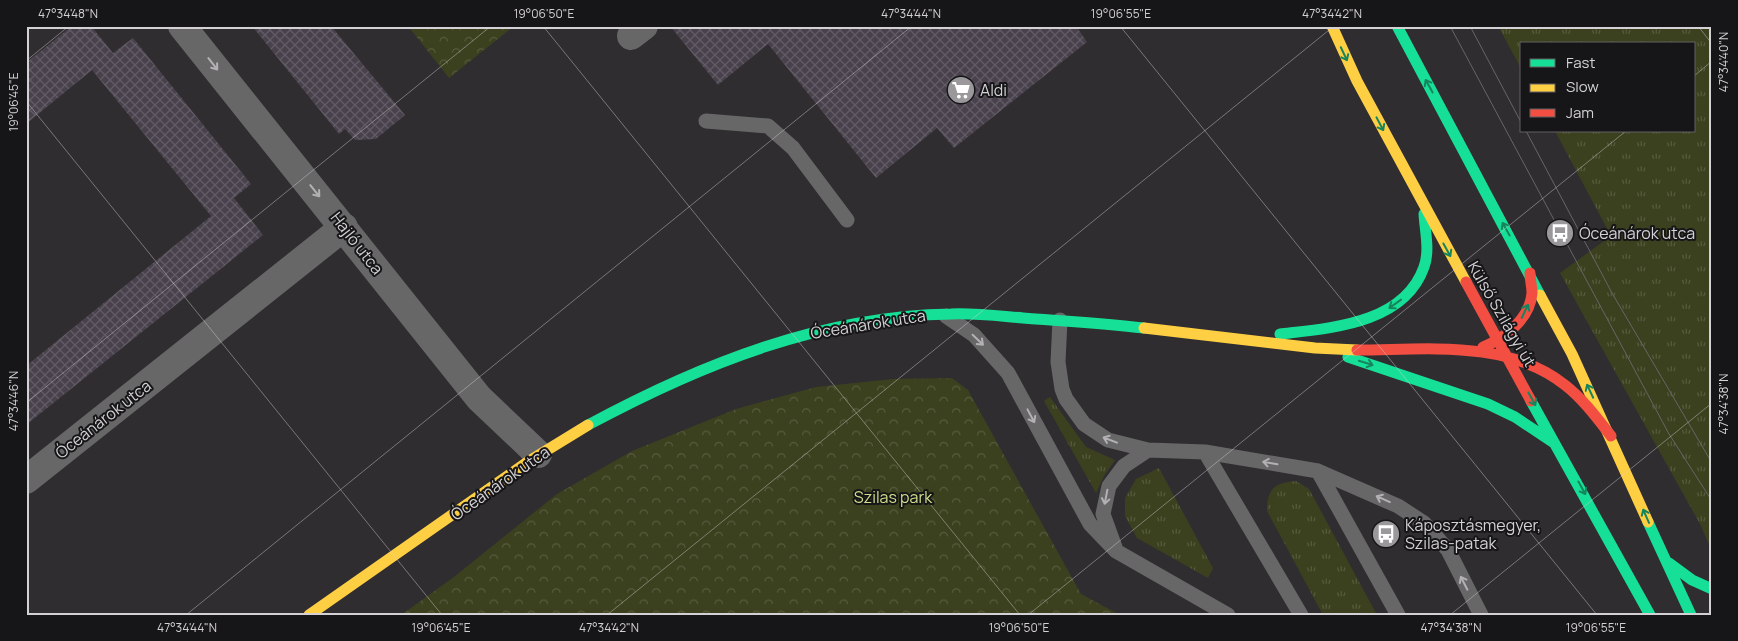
<svg xmlns="http://www.w3.org/2000/svg" width="1738" height="641" font-family="Manrope,sans-serif">
	<style>
		.grass { fill: url(#grass-tufts) }
		.park { fill: url(#park-crowns) }
		.building { fill: url(#building-cross-hatch) }
		.lines { fill: none; stroke-linecap: round; stroke-linejoin: round }
		.lane { stroke: #686768; stroke-width: 15 }
		.street { stroke: #686768; stroke-width: 28 }
		.fast { stroke: #16e098; stroke-width: 11 }
		.slow { stroke: #ffcf43; stroke-width: 11 }
		.jam { stroke: #f24e42; stroke-width: 11 }
		.tram { stroke: #676667; stroke-width: 1 }
		.oneway { stroke: #16855e }
		.oneway2 { stroke: #b3b1b4 }
		.ticks { fill: none; stroke: #d3d1d4; stroke-width: 1; stroke-opacity: 0.45 }
		.labels { text-anchor: middle; dominant-baseline: central; stroke-width: 4; stroke-linejoin: round; paint-order: stroke }
		.poi-label { font-size: 16px; fill: #d3d1d4; stroke: #161517; text-anchor: start }
		.street-label { font-size: 16px; fill: #d3d1d4; stroke: #161517 }
		.park-label { font-size: 16px; fill: #cfde8b; stroke: #161517 }
		.neatline { fill: none; stroke: #d3d1d4; stroke-width: 2 }
		.ticks-label { font-size: 12px; text-anchor: middle; fill: #d3d1d4 }
	</style>
	<defs>
		<pattern id="grass-tufts" width="24" height="20" patternUnits="userSpaceOnUse" patternTransform="scale(1.25)"><rect width="24" height="20" fill="#3b411e"/><path d="M3 7l-1-3M5 7V3M7 7l1-3M15 17l-1-3M17 17v-4M19 17l1-3" fill="none" stroke="#565b3e"/></pattern>
		<pattern id="park-crowns" width="20" height="18" patternUnits="userSpaceOnUse" patternTransform="scale(1.25)"><rect width="20" height="18" fill="#3b411e"/><path d="M2 6a3 3 0 1 1 6 0M12 15a3 3 0 1 1 6 0" fill="none" stroke="#565b3e"/></pattern>
		<pattern id="building-cross-hatch" width="8" height="8" patternUnits="userSpaceOnUse" patternTransform="scale(1.25)"><rect width="8" height="8" fill="#49424d"/><path d="M0 0l8 8M0 8l8-8" fill="none" stroke="#625c66"/></pattern>
	</defs>
	<rect width="100%" height="100%" fill="#2f2d30"/>
	<!-- grass -->
	<path class="grass" d="M1498 26H1712V551L1700 524 1560 273 1611 236 1555 131H1694V44H1522V70Z
		M1050 397 1086 447 1115 460 1104 476 1096 493 1044 401Z
		M1159 468 1213 568 1208 578 1137 538 1125 516V498L1136 479Z
		M1296 481 1309 489 1377 615H1323L1267 511C1267 489 1274 483 1296 481Z"/>
	<!-- park -->
	<path class="park" d="M408 26H514L449 78Z
		M952 378 968 390 1081 594 1120 615H401L454 577 557 494 632 451 736 409 816 387 893 379Z"/>
	<!-- building -->
	<path class="building" d="M72 26H91L113 53 133 38 251 184 234 198 263 235 26 425V366L211 216 92 70 26 124V63Z
		M252 26H331L405 115 376 139 355 140 345 129 339 134Z
		M670 26H1076L1087 42 954 148 937 128 876 178 768 44 718 85Z"/>
	<g class="lines">
		<!-- lane -->
		<path class="lane" d="M706 121 768 126 793 148 847 220
			M946 316 974 335 1008 373 1090 524 1116 551 1228 615
			M1060 320 1058 362 1062 389 1066 399 1084 424 1108 440 1148 450 1205 452 1318 471 1398 506 1424 523 1448 550 1481 615
			M1205 452 1301 615
			M1318 471 1398 615
			M1115 547 1103 514 1109 486 1124 466 1148 450"/>
		<!-- street -->
		<path class="street" d="M182 26 479 398 538 454
			M631 36 644 26
			M26 480 344 227"/>
		<!-- fast -->
		<path class="fast" d="M1397 26 1540 295
			M1280 334C1331 328 1404 324 1424 267 1430 251 1425 231 1424 214
			M1348 357 1488 404 1515 417 1554 443
			M1531 401 1650 615
			M588 425C701 364 821 316 951 314 975 313 999 316 1023 318 1063 321 1103 323 1144 328
			M1648 522 1691 615
			M1669 563 1692 580 1712 589"/>
		<!-- slow -->
		<path class="slow" d="M1332 26 1357 81 1466 282
			M1540 295 1572 354 1648 522
			M1144 328 1315 348 1357 350
			M309 615 526 463 588 425"/>
		<!-- jam -->
		<path class="jam" d="M1466 282 1531 401
			M1483 347C1505 338 1530 319 1532 293 1532 286 1530 280 1530 273
			M1357 350C1426 350 1507 339 1565 385 1583 399 1597 418 1611 436"/>
		<!-- tram -->
		<path class="tram" d="M1450 26 1669 434 1712 501
			M1470 26 1522 124
			M1526 131 1612 293 1712 463"/>
	</g>
	<!-- one-way arrows -->
	<defs><path id="oneway-shaft" d="M-6 0H5M1.5-3L5.5 0L1.5 3" fill="none" stroke-width="1.6" stroke-linecap="round" stroke-linejoin="round" transform="scale(1.25)"/></defs>
	<g class="oneway">
		<use href="#oneway-shaft" transform="translate(1344 54) rotate(65)"/>
		<use href="#oneway-shaft" transform="translate(1429 86) rotate(-119)"/>
		<use href="#oneway-shaft" transform="translate(1380 124) rotate(62)"/>
		<use href="#oneway-shaft" transform="translate(1506 229) rotate(-119)"/>
		<use href="#oneway-shaft" transform="translate(1447 250) rotate(61)"/>
		<use href="#oneway-shaft" transform="translate(1395 304) rotate(144)"/>
		<use href="#oneway-shaft" transform="translate(1525 311) rotate(-65)"/>
		<use href="#oneway-shaft" transform="translate(1366 363) rotate(17)"/>
		<use href="#oneway-shaft" transform="translate(1590 391) rotate(-115)"/>
		<use href="#oneway-shaft" transform="translate(1532 399) rotate(61)"/>
		<use href="#oneway-shaft" transform="translate(1582 488) rotate(61)"/>
		<use href="#oneway-shaft" transform="translate(1646 516) rotate(-114)"/>
	</g>
	<g class="oneway2">
		<use href="#oneway-shaft" transform="translate(213 64) rotate(52)"/>
		<use href="#oneway-shaft" transform="translate(315 191) rotate(51)"/>
		<use href="#oneway-shaft" transform="translate(978 340) rotate(44)"/>
		<use href="#oneway-shaft" transform="translate(1031 416) rotate(62)"/>
		<use href="#oneway-shaft" transform="translate(1110 440) rotate(-159)"/>
		<use href="#oneway-shaft" transform="translate(1270 463) rotate(-170)"/>
		<use href="#oneway-shaft" transform="translate(1106 497) rotate(101)"/>
		<use href="#oneway-shaft" transform="translate(1383 499) rotate(-156)"/>
		<use href="#oneway-shaft" transform="translate(1464 583) rotate(-117)"/>
	</g>
	<!-- ticks -->
	<path class="ticks" d="M543 26 1020 615M1120 26 1597 615M1698 26 1712 44M26 61 69 26M1694 76 1712 61M26 101 442 615M26 403 491 26M186 615 912 26M607 615 1334 26M1028 615 1626 131M1450 615 1712 403"/>
	<!-- icons -->
	<defs>
		<symbol id="supermarket-disc" viewBox="-11 -11 22 22"><circle r="9.5" fill="#9a989b" stroke="#161517"/><path d="M-6-5.5h2.5l.6 2H6L4.5 2H-2.5L-4.4-4H-6ZM-1.5 3.2a1.3 1.3 0 1 0 .1 0ZM3 3.2a1.3 1.3 0 1 0 .1 0Z" fill="#fff"/></symbol>
		<symbol id="bus-disc" viewBox="-11 -11 22 22"><circle r="9.5" fill="#9a989b" stroke="#161517"/><path d="M-5-6H5V4H4V6H2V4H-2V6H-4V4H-5ZM-3.5-4V0h7V-4ZM-3.5 1.2v1.5H-2V1.2ZM2 1.2v1.5H3.5V1.2Z" fill="#fff"/></symbol>
	</defs>
	<g fill-rule="evenodd">
		<use href="#supermarket-disc" x="945" y="74" width="32" height="32"/>
		<use href="#bus-disc" x="1544" y="217" width="32" height="32"/>
		<use href="#bus-disc" x="1370" y="518" width="32" height="32"/>
	</g>
	<g class="labels">
		<!-- poi labels -->
		<g class="poi-label">
			<text x="980" y="90">Aldi</text>
			<text x="1579" y="233">Óceánárok utca</text>
			<text x="1405" y="525">Káposztásmegyer,<tspan x="1405" dy="18">Szilas-patak</tspan></text>
		</g>
		<!-- street labels -->
		<g class="street-label">
			<text transform="translate(357 243) rotate(52)">Hajló utca</text>
			<text transform="translate(1502 314) rotate(60)">Külső Szilágyi út</text>
			<text transform="translate(868 324) rotate(-9)">Óceánárok utca</text>
			<text transform="translate(103 419) rotate(-38)">Óceánárok utca</text>
			<text transform="translate(500 483) rotate(-35)">Óceánárok utca</text>
		</g>
		<!-- park labels -->
		<g class="park-label">
			<text x="893" y="497">Szilas park</text>
		</g>
	</g>
	<!-- border -->
	<rect width="1738" height="641" fill="none" stroke="#161517" stroke-width="55"/>
	<!-- legend -->
	<rect x="1520" y="42" width="175" height="90" fill="#161517" stroke="#626063"/>
	<rect x="1530" y="59" width="25" height="8" fill="#16e098" stroke="#626063"/>
	<text x="1566" y="68" font-size="15" fill="#d3d1d4">Fast</text>
	<rect x="1530" y="84" width="25" height="8" fill="#ffcf43" stroke="#626063"/>
	<text x="1566" y="92" font-size="15" fill="#d3d1d4">Slow</text>
	<rect x="1530" y="109" width="25" height="8" fill="#f24e42" stroke="#626063"/>
	<text x="1566" y="118" font-size="15" fill="#d3d1d4">Jam</text>
	<rect x="28" y="28" width="1682" height="586" class="neatline"/>
	<g class="ticks-label">
		<text x="68" y="18">47°34'48"N</text>
		<text x="544" y="18">19°06'50"E</text>
		<text x="911" y="18">47°34'44"N</text>
		<text x="1121" y="18">19°06'55"E</text>
		<text x="1332" y="18">47°34'42"N</text>
		<text transform="translate(1724 62) rotate(-90)" y="4">47°34'40"N</text>
		<text transform="translate(14 102) rotate(-90)" y="4">19°06'45"E</text>
		<text transform="translate(14 401) rotate(-90)" y="4">47°34'46"N</text>
		<text transform="translate(1724 404) rotate(-90)" y="4">47°34'38"N</text>
		<text x="187" y="632">47°34'44"N</text>
		<text x="441" y="632">19°06'45"E</text>
		<text x="609" y="632">47°34'42"N</text>
		<text x="1019" y="632">19°06'50"E</text>
		<text x="1451" y="632">47°34'38"N</text>
		<text x="1596" y="632">19°06'55"E</text>
	</g>
</svg>
